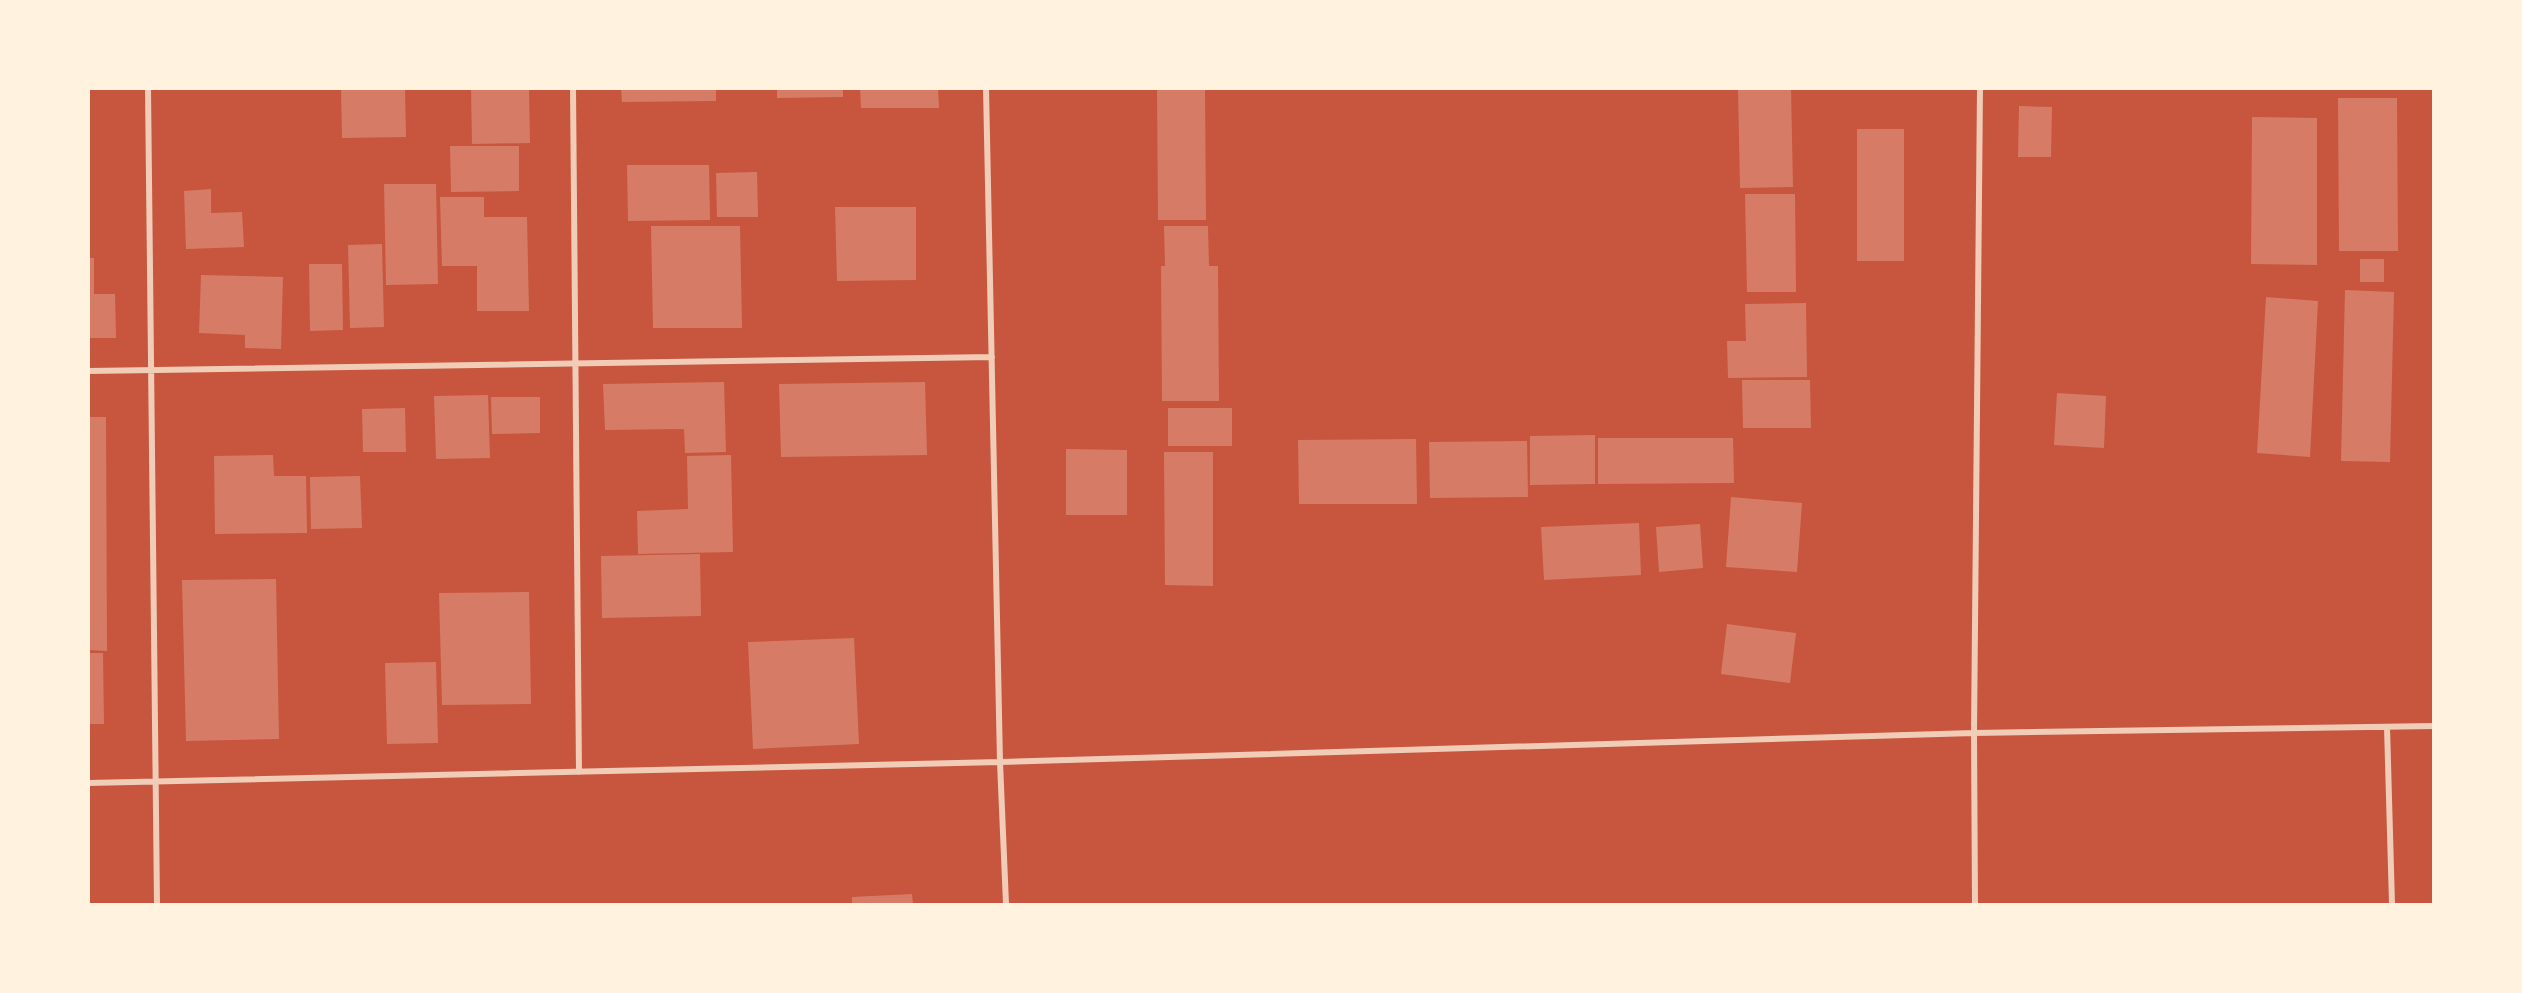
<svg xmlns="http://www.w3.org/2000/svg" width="2522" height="993" font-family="Mulish,sans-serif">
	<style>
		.building { fill: #d67c66 }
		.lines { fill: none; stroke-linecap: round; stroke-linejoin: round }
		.minor { stroke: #f1ccb7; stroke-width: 6 }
	</style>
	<rect width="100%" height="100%" fill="#c8553d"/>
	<!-- building -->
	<path class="building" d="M341 88H405L406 137 342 138Z
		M529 88 530 143 472 144 471 89Z
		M621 88H716V101L622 102Z
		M777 88H843V97L777 98Z
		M860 88H938L939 108H861Z
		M1157 88H1205L1206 220H1158Z
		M1738 88H1791L1793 187 1740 188Z
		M2338 98H2397L2398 251H2339Z
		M2019 106 2052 107 2051 157H2018Z
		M2252 117 2317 118V265L2251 264Z
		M1857 129H1904V261H1857Z
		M450 146H519V191L451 192Z
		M627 165H709L710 220 628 221Z
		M757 172 758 217H717L716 173Z
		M384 184H436L438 284 386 285Z
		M211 189V213L242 212 244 247 186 249 184 191Z
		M1745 194H1795L1796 292H1747Z
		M440 197H484V217H527L529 311H477V266H442Z
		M835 207H916V280L837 281Z
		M651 226H740L742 328H653Z
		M1164 226H1208L1209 266H1218L1219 401H1162L1161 266H1165Z
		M382 244 384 327 350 328 348 245Z
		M88 258H94V294H115L116 338H88Z
		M2360 259H2384V282H2360Z
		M309 264H342L343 330 310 331Z
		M201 275 283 277 281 349 245 348V335L199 333Z
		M2345 290 2394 292 2390 462 2341 461Z
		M2266 297 2318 301 2310 457 2257 453Z
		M1806 303 1807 377 1728 378 1727 341H1746L1745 304Z
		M1742 380H1810L1811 428H1743Z
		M724 382 726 452 685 453 684 429 605 430 603 384Z
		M925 382 927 455 781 457 779 384Z
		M2057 393 2106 396 2104 448 2054 445Z
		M488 395 490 458 436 459 434 396Z
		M491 397H540V433L492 434Z
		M405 408 406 452H363L362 409Z
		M1168 408H1232V446H1168Z
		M88 417H106L107 651 88 650Z
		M1595 435V484L1530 485V436Z
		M1598 438H1733L1734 483 1598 484Z
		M1416 439 1417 504H1299L1298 440Z
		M1527 441 1528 497 1430 498 1429 442Z
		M1066 449 1127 450V515H1066Z
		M1164 452H1213V586L1165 585Z
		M273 455 274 476H306L307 533 215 534 214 456Z
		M731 455 733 552 638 554 637 511 688 509 687 456Z
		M360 476 362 528 311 529 310 477Z
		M1731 497 1802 503 1797 572 1726 567Z
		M1639 523 1641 575 1544 580 1541 527Z
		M1700 524 1703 568 1659 572 1656 527Z
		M700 554 701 616 602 618 601 556Z
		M276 579 279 739 186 741 182 580Z
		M529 592 531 704 442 705 439 593Z
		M1727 624 1796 633 1790 683 1721 674Z
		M854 638 859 744 753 749 748 642Z
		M88 653H103L104 724H88Z
		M436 662 438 743 387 744 385 663Z
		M912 894 913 904H852V897Z"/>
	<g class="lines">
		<!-- minor -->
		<path class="minor" d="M148 88 157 904
			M573 88 579 772
			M986 88 1000 762 1006 904
			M88 371 992 357
			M2387 727 2392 904
			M88 783 1000 762 1974 733 2434 726
			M1975 904 1974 733 1980 88"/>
	</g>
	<!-- border -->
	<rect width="2522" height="993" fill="none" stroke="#fff3e0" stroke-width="180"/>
</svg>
